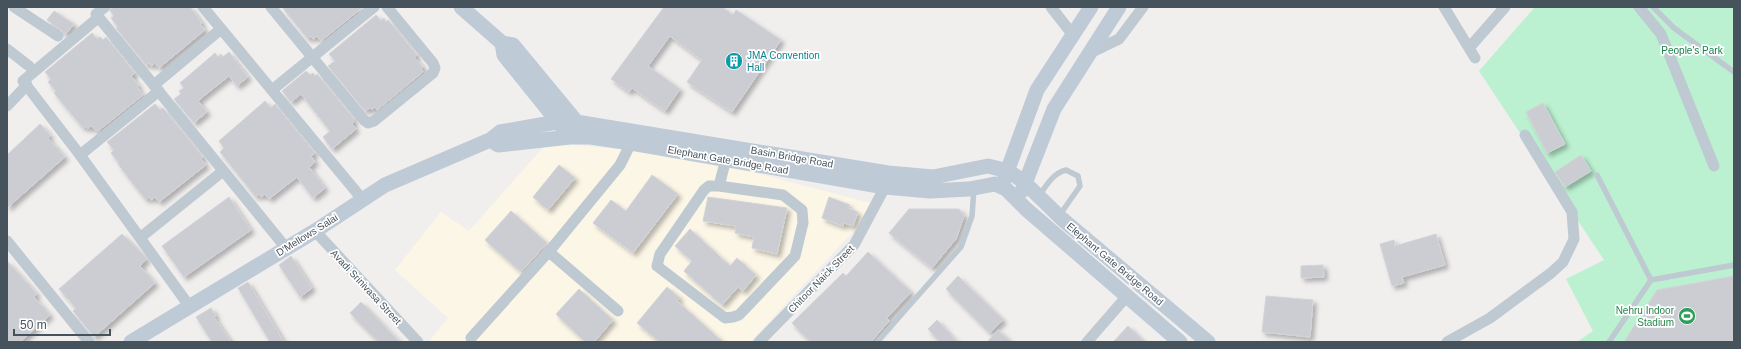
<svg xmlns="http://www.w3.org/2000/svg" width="1741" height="349" font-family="Helvetica,sans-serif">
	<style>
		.commercial { fill: #fcf6e7 }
		.green { fill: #bbf0d0 }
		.building { fill: #cbcdd3; stroke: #d2d4da; filter: url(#shadow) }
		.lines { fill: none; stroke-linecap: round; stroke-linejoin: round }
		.service { stroke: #bec9d1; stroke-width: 5.5 }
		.minor { stroke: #bec9d1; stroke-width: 11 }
		.secondary { stroke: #becad6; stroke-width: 15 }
		.labels { text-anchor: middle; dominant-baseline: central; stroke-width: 3.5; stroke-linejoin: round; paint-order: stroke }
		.park-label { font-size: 10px; fill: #157f4a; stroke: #fff }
		.culture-label { font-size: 10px; fill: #0d838f; stroke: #fff; text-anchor: start }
		.street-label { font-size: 10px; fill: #46525c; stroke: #fff }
		.leisure-label { font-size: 10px; fill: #27864d; stroke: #fff; text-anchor: end }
	</style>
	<defs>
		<filter id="shadow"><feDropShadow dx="3.5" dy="3.5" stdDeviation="2" flood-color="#0004"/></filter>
	</defs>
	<rect width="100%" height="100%" fill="#f1eeee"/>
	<!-- commercial -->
	<path class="commercial" d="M548 142 636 151 752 172 878 205 750 342H432L430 340 448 318 395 270 441 212 469 231Z"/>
	<!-- green -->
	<path class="green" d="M1535 7H1734V342H1577L1593 331 1566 279 1604 260 1479 71Z"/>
	<!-- building -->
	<path class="building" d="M112 7H190L202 23 200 24 205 30 159 68 155 63 151 66 149 63 146 65 116 28 118 27 111 18 114 16 110 11Z
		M282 7H363L321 41 317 36 313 39 311 36 308 39Z
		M664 7H722L733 15 736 10 781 40 732 112 687 82 702 60 670 36 648 66 680 89 665 111 632 88 629 92 611 79Z
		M54 11 74 24 66 34 47 20Z
		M376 15 381 21 384 18 386 22 388 20 407 43 417 55 414 57 423 67 421 69 423 72 377 110 375 107 372 110 370 108 365 111 328 66 335 61 329 54Z
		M92 33 97 39 100 37 103 40 106 37 135 73 131 76 139 86 137 87 143 95 98 131 97 130 96 131 91 126 88 129 86 126 83 128 54 93 56 91 48 82 51 79 45 72Z
		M229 52 248 77 237 86 229 76 205 95 198 101 207 112 194 123 174 99 181 94 179 91 184 88 180 83 215 53 218 57 221 54 223 57Z
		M306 71 310 75 313 73 315 76 317 74 354 119 353 120 354 122 352 124 356 129 332 149 323 137 330 131 301 94 291 102 282 91Z
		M265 101 271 108 275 104 315 153 311 156 315 162 309 167 325 188 313 198 297 177 269 199 265 194 261 197 259 194 256 197 220 152 224 148 219 141Z
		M1543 103 1565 144 1547 153 1526 112Z
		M155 104 160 110 163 108 203 157 201 159 206 165 159 202 155 197 151 200 149 197 146 200 137 189 118 164 119 163 111 153 114 150 107 142Z
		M40 124 50 135 48 138 65 157 7 208V155Z
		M1581 155 1591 171 1565 187 1555 172Z
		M559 165 575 178 548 210 533 197Z
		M652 175 678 194 633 253 593 223 611 200 626 211Z
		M229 197 251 230 184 277 162 246Z
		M708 197 787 208 777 254 752 248 754 237 735 233 736 226 703 221Z
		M829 197 850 205 848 208 858 212 853 226 844 223 843 226 822 218Z
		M909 209H959L964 216 956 239 932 268 889 233Z
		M511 211 547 243 521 272 485 240Z
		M690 229 730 266 737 258 756 275 743 291 738 287 722 305 684 271 692 261 675 246Z
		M122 234 147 259 140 266 155 283 94 337 73 311 76 308 59 289Z
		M1436 234 1445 265 1402 277 1404 283 1392 286 1380 244 1394 240 1395 246Z
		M868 252 911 292 887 318 889 321 871 342H811L792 323 843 273 846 276Z
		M291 256 312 288 300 297 279 265Z
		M7 261 37 294 34 297 50 315 20 342H7Z
		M1323 265 1324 277 1301 278V266Z
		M958 276 1003 320 990 333 946 289Z
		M1734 276V342H1624L1657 290Z
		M248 282 284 342H270L238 288Z
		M667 287 680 298 677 301 723 342H660L637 323Z
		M579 289 613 320 594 342H585L556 314Z
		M1266 296 1313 300 1310 337 1262 332Z
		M361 302 400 342H379L350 313Z
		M211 308 216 316 214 317 231 342H212L196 317Z
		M937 320 957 342H940L928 329Z
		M1128 326 1144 342H1113Z
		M998 330 1011 342H987Z"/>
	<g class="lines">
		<!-- service -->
		<path class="service" d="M1653 7 1674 28 1734 72
			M1597 175 1651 280
			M1039 196C1046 186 1053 173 1066 170L1078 176 1080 186 1059 216
			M877 342 961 247 972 216 974 188
			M1609 342 1651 280 1734 265"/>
		<!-- minor -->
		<path class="minor" d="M14 7 58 36
			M105 7 96 14 286 248
			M203 7 363 200
			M271 7 364 120 368 123 374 121 433 73 435 68 433 63 387 7
			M1051 7 1073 35
			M1444 7 1475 58
			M1639 7 1661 34 1714 166
			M99 17 23 81 80 155 190 307
			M1469 48 1505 7
			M7 49 29 66
			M1090 53 1119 39 1143 7
			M154 85 221 29
			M272 90 374 7
			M7 106 27 85
			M80 155 159 91
			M719 186H709L704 190 660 254 657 266 725 318 733 317 739 315 795 256 803 223 802 210 783 195 719 186 726 159
			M315 231 418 342
			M141 237 223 171
			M7 241 89 342
			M548 251 618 311
			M471 338 552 248 620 165 634 137
			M759 342 854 245 885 187
			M1087 342 1127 296
			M1447 342 1490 318 1551 273 1563 262 1574 239 1572 212 1525 135"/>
		<!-- secondary -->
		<path class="secondary" d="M461 7 502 43 513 45 580 126
			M502 43 504 55 562 127
			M490 140 498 145 570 137H590L631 143 885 187 930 191 969 189 995 184 1006 189 1026 209 1180 342
			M1004 180 1037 90 1091 7
			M1022 191 1054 109 1119 7
			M131 342 315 231 385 185 490 140 500 132 557 122H576L888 173 933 177 988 166 1008 171 1023 181 1062 219 1208 342"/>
	</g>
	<!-- icons -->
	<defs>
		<symbol id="building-disc" viewBox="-11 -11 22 22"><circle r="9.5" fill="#0f9aa8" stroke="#fff"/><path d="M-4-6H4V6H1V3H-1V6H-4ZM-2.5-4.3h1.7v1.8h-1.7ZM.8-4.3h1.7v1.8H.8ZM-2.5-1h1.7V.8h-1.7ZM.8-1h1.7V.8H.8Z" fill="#fff"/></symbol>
		<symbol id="stadium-disc" viewBox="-11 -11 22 22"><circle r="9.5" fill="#2e9e5b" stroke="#fff"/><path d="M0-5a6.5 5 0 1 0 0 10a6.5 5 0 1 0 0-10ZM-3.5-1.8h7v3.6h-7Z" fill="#fff"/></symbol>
	</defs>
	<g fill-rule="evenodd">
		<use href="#building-disc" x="724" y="51" width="20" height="20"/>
		<use href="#stadium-disc" x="1677" y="306" width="20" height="20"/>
	</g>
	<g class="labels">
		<!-- park labels -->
		<g class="park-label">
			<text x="1692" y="50">People's Park</text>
		</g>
		<!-- culture labels -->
		<g class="culture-label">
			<text x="747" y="55">JMA Convention<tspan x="747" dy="12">Hall</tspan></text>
		</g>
		<!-- street labels -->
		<g class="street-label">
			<text transform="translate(792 157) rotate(10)">Basin Bridge Road</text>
			<text transform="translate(728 160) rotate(10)">Elephant Gate Bridge Road</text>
			<text transform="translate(307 235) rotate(-32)">D'Mellows Salai</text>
			<text transform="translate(1115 264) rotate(40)">Elephant Gate Bridge Road</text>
			<text transform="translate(821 279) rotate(-46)">Chitoor Naick Street</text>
			<text transform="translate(366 287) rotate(47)">Avadi Srinivasa Street</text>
		</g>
		<!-- leisure labels -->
		<g class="leisure-label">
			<text x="1674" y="310">Nehru Indoor<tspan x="1674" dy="12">Stadium</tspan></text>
		</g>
	</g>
	<!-- border -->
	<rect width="1741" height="349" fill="none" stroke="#46525c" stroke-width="16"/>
	<!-- scale -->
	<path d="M14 329v6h96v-6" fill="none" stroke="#46525c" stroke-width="2"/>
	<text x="20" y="329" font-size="12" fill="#46525c" stroke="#ffffff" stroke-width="3" paint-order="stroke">50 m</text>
</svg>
